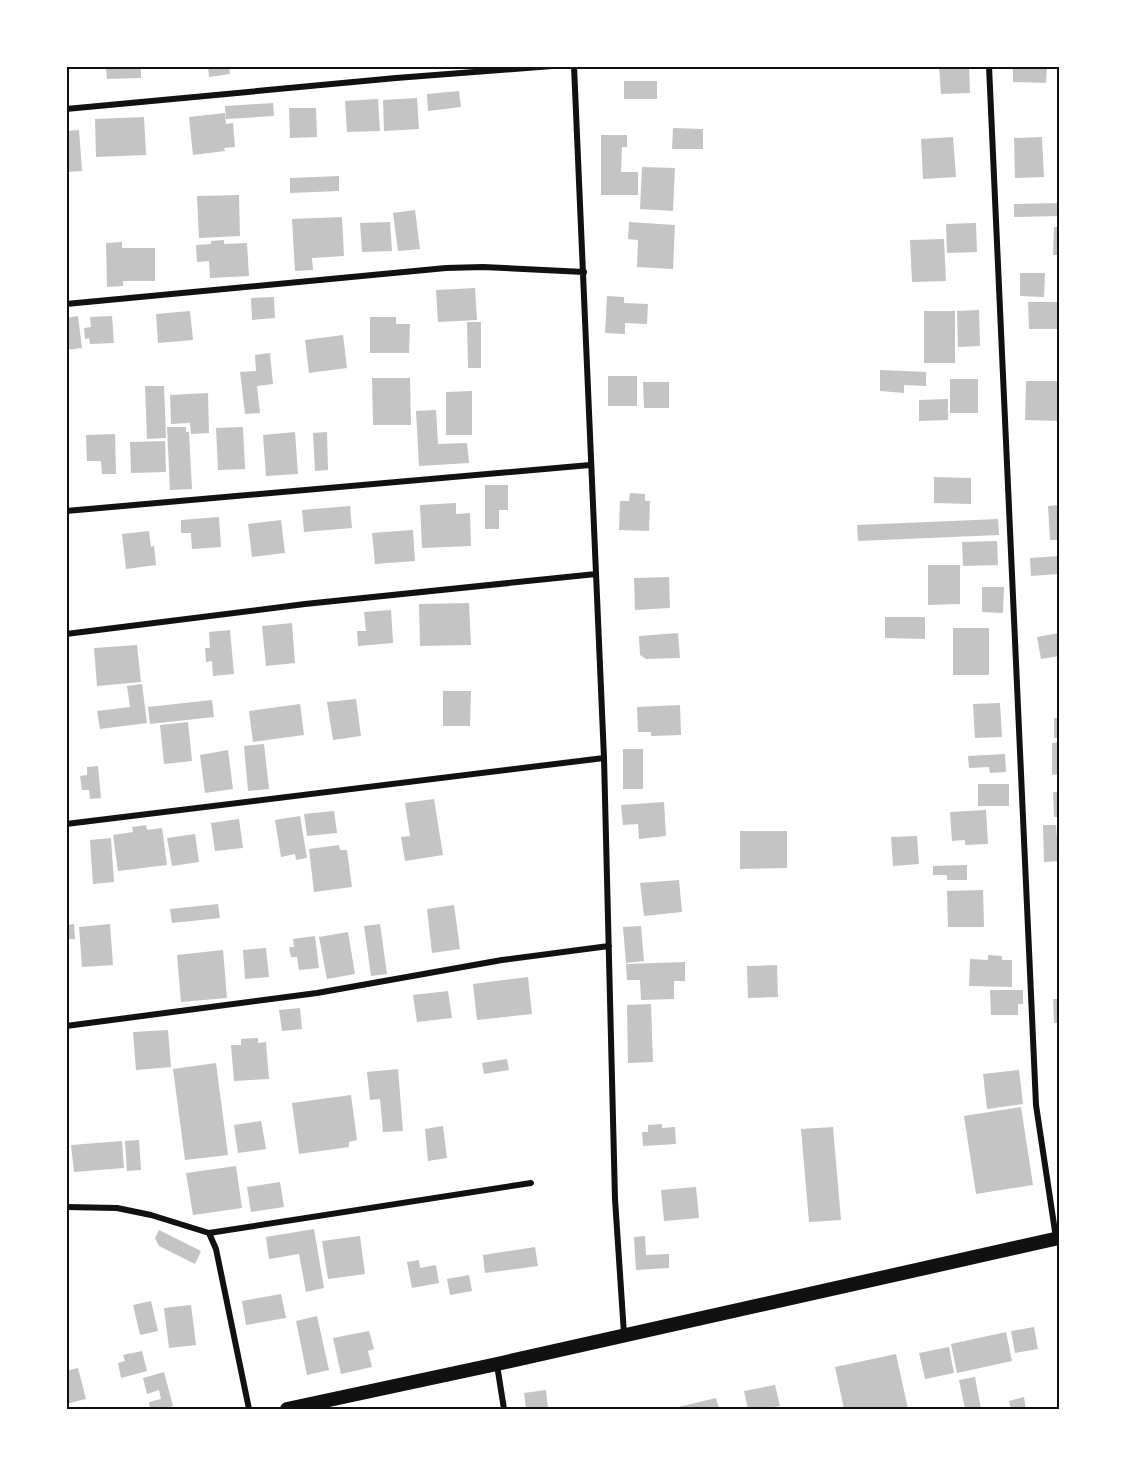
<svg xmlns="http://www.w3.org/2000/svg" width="1125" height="1475" font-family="Commissioner,sans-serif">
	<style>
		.building { fill: #c4c4c4 }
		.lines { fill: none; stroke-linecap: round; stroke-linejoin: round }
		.minor { stroke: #111; stroke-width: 6 }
		.trunk { stroke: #111; stroke-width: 14 }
		.neatline { fill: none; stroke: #111; stroke-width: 2 }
	</style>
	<rect width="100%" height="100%" fill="#fff"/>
	<!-- building -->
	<path class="building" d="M106 66H141V78L107 79Z
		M208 66H229L230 74 209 77Z
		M939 66H969L970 93 941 94Z
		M1013 66H1047L1046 83 1013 82Z
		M624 81H657V99H624Z
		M459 91 461 107 428 111 427 94Z
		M417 98 419 129 384 131 383 100Z
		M378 99 380 131 347 132 345 101Z
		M273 103 274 116 226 119 225 106Z
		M289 108H316L317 137 290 138Z
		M225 113 226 124 233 123 235 147 224 148 225 151 193 155 189 117Z
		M144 117 146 155 96 157 95 119Z
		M673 128 703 129V149H672Z
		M79 130 82 171 66 172V131Z
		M601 135H627V147H622L621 172H638V195H601Z
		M953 137 956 177 923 179 921 139Z
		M1042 137 1044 177 1015 178 1014 138Z
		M642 167 675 168 673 211 640 209Z
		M339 176V191L290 193V178Z
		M239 195 240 236 199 238 197 196Z
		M1059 203V216L1014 217V204Z
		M415 210 420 249 398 251 393 213Z
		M342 217 344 256 312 258 313 270 295 271 292 219Z
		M390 222 392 251 362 252 360 223Z
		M629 222 675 225 673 269 637 267 638 240 628 239Z
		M976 223 977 252 947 253 946 224Z
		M1054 227H1059V255H1053Z
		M944 239 946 281 912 282 910 240Z
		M224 240V244L247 243 249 276 210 278 209 261 197 262 196 245 211 244V241Z
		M122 242V248H155V281H123V286L107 287 106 243Z
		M1020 273H1045L1044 297 1020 296Z
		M475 288 477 320 438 322 436 290Z
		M607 296 624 297V303L648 304 647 324 625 323V334L605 333Z
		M274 297 275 318 252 320 251 298Z
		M1028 302H1059V329H1029Z
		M979 310 980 346 958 347 957 311Z
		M190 311 193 340 158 343 156 314Z
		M924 311H955V363H924Z
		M78 316 82 348 66 350V318Z
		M112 316 114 343 90 344 89 338 85 339 84 328 91 327 90 317Z
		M370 317H396V324H410L409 353H370Z
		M467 322H481V368H468Z
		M343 335 347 368 309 373 305 340Z
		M270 353 273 384 257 386 260 413 245 414 240 372 256 371 255 355Z
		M880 370 926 372V386L904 385V393L880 391Z
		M608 376H637V406H608Z
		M372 378H410L411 425H373Z
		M950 379H978V413H950Z
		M1026 381H1059L1058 421 1025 420Z
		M643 382H669V408H644Z
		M145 386H164L166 438 147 439Z
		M472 391V435H446V392Z
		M208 393 209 433 191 434 190 423 171 424 170 395Z
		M948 399V420L919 421V400Z
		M436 410 438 444 467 443 469 463 419 466 416 411Z
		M167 427H186V432H189L192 489 170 490Z
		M243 427 245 469 218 470 216 428Z
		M295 432 298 474 266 476 263 435Z
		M327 432 328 470 315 471 313 433Z
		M115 434 116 474H102L101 461H87L86 435Z
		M165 441 166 472 131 473 130 442Z
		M934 477 971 478V504L934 503Z
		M485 485H508V510H499V529H485Z
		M630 493 645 494V501H650L649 531 619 530 620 501H629Z
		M456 503V514L470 513 471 546 422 548 420 505Z
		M1059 505V540H1050L1048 506Z
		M350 506 352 528 304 532 302 510Z
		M219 517 221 547 192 549 191 533H181V520Z
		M998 519 999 535 858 541 857 525Z
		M281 520 285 553 252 557 248 524Z
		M413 530 415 561 375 564 372 533Z
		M149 531 151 547 154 546 156 565 126 569 122 534Z
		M997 541 998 565 963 566 962 542Z
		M1059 556V574L1031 576 1030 558Z
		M928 565H960V604L928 605Z
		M669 577 670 608 635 610 634 578Z
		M982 587H1004L1003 613 982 612Z
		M469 603 471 645 420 646 419 604Z
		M391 610 393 643 358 646 357 631H366L364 612Z
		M885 617H925V639L885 638Z
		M292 623 295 663 266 666 262 626Z
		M953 628H989V675H953Z
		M230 630 234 674 213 676 212 661 206 662 205 648H210L209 632Z
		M678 633 680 658 646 659 640 655 639 636Z
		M1059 633V656L1041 659 1037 637Z
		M137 645 141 682 97 686 94 648Z
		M142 684 147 723 100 729 97 711 130 707 127 686Z
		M443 691H471L470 726H443Z
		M356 699 361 736 333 740 327 702Z
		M212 700 214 717 150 724 148 707Z
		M1000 703 1002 737 975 738 973 704Z
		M300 704 304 735 253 742 249 711Z
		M680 705 681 735 651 736V732H638L637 707Z
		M1054 718H1059V738H1054Z
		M188 722 192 761 164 764 160 725Z
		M1059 742V774L1052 775V743Z
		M264 744 269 789 248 791 244 746Z
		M623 749H643V789H623Z
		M228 750 233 789 205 793 200 755Z
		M1005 754 1006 772 990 773 989 767 969 768 968 756Z
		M98 766 101 798 90 799 89 790H82L80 776 87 775V767Z
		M978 784H1009V806H978Z
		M1053 792H1059V817H1054Z
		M434 799 443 855 405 861 401 837 410 836 405 803Z
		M664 802 666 836 639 839 638 824 623 825 621 805Z
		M986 810 988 844 965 845V840L952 841 950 812Z
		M334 811 337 833 307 836 304 814Z
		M300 816 307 858 296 860 295 854 281 857 275 820Z
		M239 819 243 848 215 851 211 823Z
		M146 825 147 830 162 828 167 865 118 871 113 835 133 832 132 827Z
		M1043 825H1056L1059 861 1044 862Z
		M740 831H787V868L740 869Z
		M195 834 199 862 172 866 167 838Z
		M917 836 919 864 893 866 891 837Z
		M111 838 114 882 93 884 90 840Z
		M339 845 340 850H347L352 887 314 892 309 849Z
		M967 865V880H947V875H933V866Z
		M679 880 682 912 644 916 640 883Z
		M983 890 984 927H948L947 891Z
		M218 904 220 918 172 923 170 909Z
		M454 905 460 949 432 953 427 909Z
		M74 924 75 939H66V925Z
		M110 924 113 965 82 967 79 927Z
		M380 924 387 974 371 976 364 926Z
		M641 926 644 961 626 963 623 927Z
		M348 932 355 974 327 979 319 937Z
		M315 936 319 968 299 970 297 957H291L289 947H294L293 939Z
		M266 948 269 977 245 979 243 950Z
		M223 950 227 998 181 1002 177 955Z
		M988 955 1002 956V960H1012V987L969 986 970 959 988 960Z
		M685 962V981H674V999L641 1000 640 980H627L626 964Z
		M777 965 778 997 748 998 747 966Z
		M528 977 532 1014 477 1020 473 984Z
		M990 990H1023V1004H1018V1015H991Z
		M448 991 452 1018 417 1022 413 995Z
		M1053 999H1059V1023H1054Z
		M651 1004 653 1062 628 1063 627 1005Z
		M300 1008 302 1029 282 1031 279 1010Z
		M168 1030 171 1067 136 1070 133 1032Z
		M258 1038V1043L266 1042 269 1079 234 1081 231 1045H241V1039Z
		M507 1059 509 1070 484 1074 482 1063Z
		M216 1063 228 1155 185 1160 173 1069Z
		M398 1069 403 1131 383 1132 380 1099 370 1100 367 1072Z
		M1019 1070 1023 1104 987 1109 983 1074Z
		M351 1095 357 1140 349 1142V1147L299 1154 292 1103Z
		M1021 1107 1033 1185 976 1194 964 1116Z
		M261 1121 266 1149 238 1153 234 1125Z
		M662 1124V1128L675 1127 676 1144 643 1146 642 1132H648V1125Z
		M443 1126 447 1158 428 1161 425 1129Z
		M833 1127 841 1220 809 1222 801 1129Z
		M139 1140 141 1170 127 1171 125 1141Z
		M122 1141 124 1168 74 1172 71 1145Z
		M236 1166 242 1208 193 1215 186 1173Z
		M280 1182 284 1207 251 1212 247 1187Z
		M696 1187 699 1218 664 1221 661 1190Z
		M314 1229 324 1288 306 1292 299 1254 269 1259 266 1237Z
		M159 1230 201 1251 195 1264 159 1246 155 1238Z
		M360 1236 365 1274 328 1279 322 1241Z
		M645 1236 646 1255 669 1254V1268L636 1270 634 1237Z
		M535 1247 538 1266 485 1273 483 1255Z
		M419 1260 420 1268 436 1265 439 1283 412 1288 407 1262Z
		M469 1275 472 1291 450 1295 447 1279Z
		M281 1294 286 1318 246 1325 242 1301Z
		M151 1301 158 1331 140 1335 133 1305Z
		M191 1305 196 1345 169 1348 164 1308Z
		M317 1316 329 1370 307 1375 296 1321Z
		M1034 1327 1038 1349 1015 1353 1011 1331Z
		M369 1331 374 1349 368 1351 372 1367 341 1374 333 1338Z
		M1006 1332 1012 1361 957 1373 951 1344Z
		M949 1347 954 1373 925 1379 919 1353Z
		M142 1351 147 1371 121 1378 118 1363 125 1361 123 1355Z
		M896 1354 908 1409H891L890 1407 879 1409H844L835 1367Z
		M78 1368 86 1399 66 1404V1371Z
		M164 1372 173 1406 164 1409H150L149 1402 161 1399 159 1390 147 1394 143 1378Z
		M975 1377 981 1409H965L959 1380Z
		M775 1385 780 1406 763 1409H748L744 1391Z
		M546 1390 548 1409H526L524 1393Z
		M1024 1397 1026 1409H1011L1009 1401Z
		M716 1398 719 1409H674V1408Z"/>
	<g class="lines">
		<!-- minor -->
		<path class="minor" d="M574 66 604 758 615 1199 624 1334
			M989 66 1036 1105 1056 1238
			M66 109 396 78 552 66
			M66 304 446 268 483 267 584 272
			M66 511 590 465
			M66 634 305 604 596 574
			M66 824 604 758
			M66 1026 317 993 502 960 609 946
			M66 1207 117 1208 151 1215 209 1233 531 1183
			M209 1233 216 1249 249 1409
			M497 1365 504 1409"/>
		<!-- trunk -->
		<path class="trunk" d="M287 1409 497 1364 1059 1238"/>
	</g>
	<!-- border -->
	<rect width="1125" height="1475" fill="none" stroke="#ffffff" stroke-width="135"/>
	<rect x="68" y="68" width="990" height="1340" class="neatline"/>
</svg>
